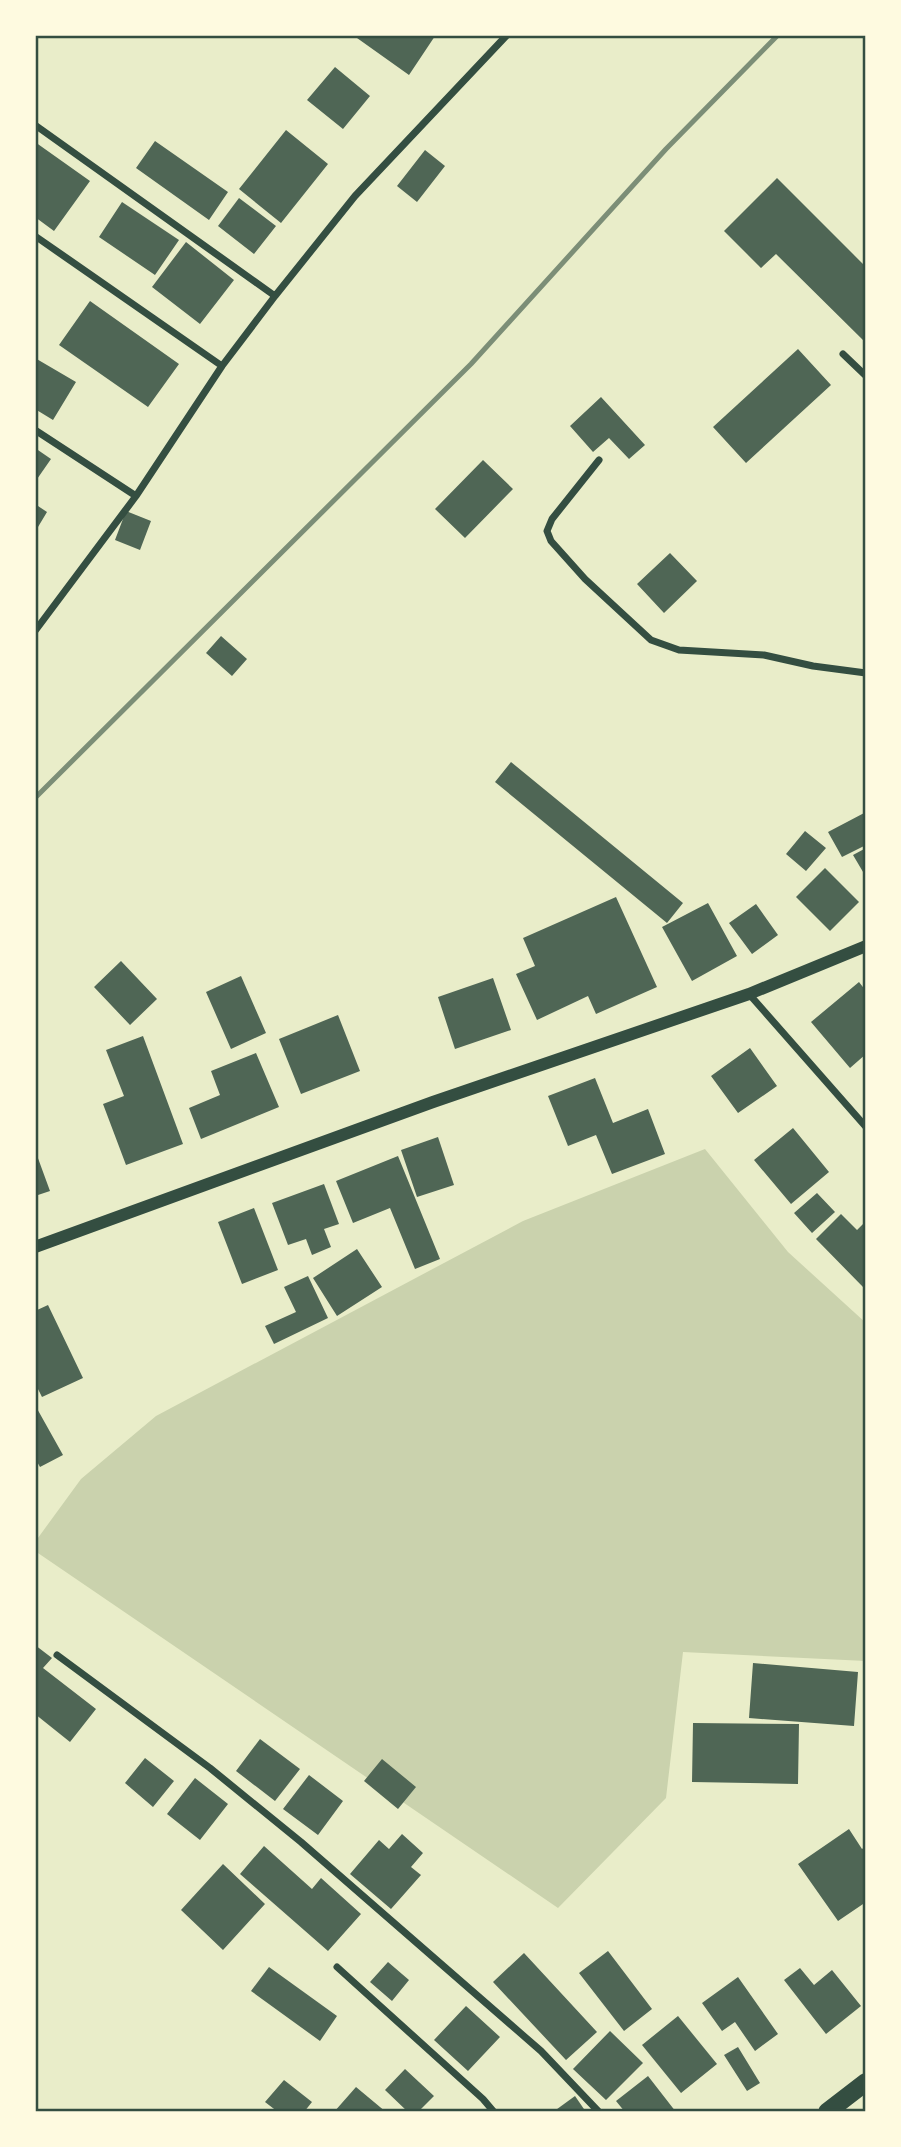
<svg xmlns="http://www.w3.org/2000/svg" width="901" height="2147" font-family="Roboto,sans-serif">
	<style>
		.green { fill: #cad2ad }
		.building { fill: #4f6655 }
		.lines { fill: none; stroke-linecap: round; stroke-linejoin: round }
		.minor { stroke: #344e41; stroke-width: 7 }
		.tertiary { stroke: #344e41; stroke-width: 12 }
		.primary { stroke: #344e41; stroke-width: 18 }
		.rail { stroke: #7c8e77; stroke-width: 5 }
		.neatline { fill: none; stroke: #344e41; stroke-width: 2.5 }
	</style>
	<rect width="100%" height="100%" fill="#e9edc9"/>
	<!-- green -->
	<path class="green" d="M705 1149 788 1252 866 1323V1661L683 1652 666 1798 558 1908 35 1551V1542L81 1479 156 1416 523 1221Z"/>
	<!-- building -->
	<path class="building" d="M359 35H433L435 36 409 75 357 38Z
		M335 67 370 96 343 129 307 100Z
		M286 130 328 164 281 223 239 189Z
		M155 141 228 192 209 220 136 168Z
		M35 142 90 181 54 231 35 217Z
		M425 150 445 166 417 202 397 186Z
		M777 178 866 267V343L776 254 761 268 724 231Z
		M239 198 276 226 254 254 218 226Z
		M122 202 179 240 155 275 99 237Z
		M186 242 234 280 200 324 152 287Z
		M90 301 179 364 148 407 59 345Z
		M798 349 831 385 746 463 713 427Z
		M35 358 76 382 53 420 35 409Z
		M601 397 645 445 629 459 609 438 593 452 570 426Z
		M35 448 51 459 35 482Z
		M483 460 513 489 465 538 435 509Z
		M35 504 47 512 35 532Z
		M126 511 151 521 140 550 115 540Z
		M670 553 697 581 664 613 637 584Z
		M221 636 247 659 232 676 206 653Z
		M511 762 683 903 667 923 495 782Z
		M866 812V845L842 857 828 832Z
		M805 831 826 848 806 871 786 854Z
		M866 848V877L853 855Z
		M825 868 859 902 830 931 796 897Z
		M616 897 657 987 596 1014 588 996 537 1020 516 974 535 966 523 938Z
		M708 903 737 956 692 981 662 927Z
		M756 904 778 935 752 954 729 923Z
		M121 961 157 999 130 1025 94 987Z
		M241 976 266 1033 231 1049 206 992Z
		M493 978 511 1030 455 1049 438 997Z
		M859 982 866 991V1054L850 1068 811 1022Z
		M338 1015 360 1071 301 1094 279 1039Z
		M143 1036 183 1144 126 1165 103 1104 124 1096 106 1050Z
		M750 1048 777 1086 738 1113 711 1076Z
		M256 1053 279 1107 201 1139 189 1108 220 1095 211 1071Z
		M595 1078 613 1123 648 1109 665 1154 612 1174 596 1135 568 1146 548 1096Z
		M793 1128 829 1172 791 1204 754 1160Z
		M438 1137 454 1185 417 1197 401 1150Z
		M35 1150 50 1191 35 1196Z
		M398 1156 440 1259 415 1269 390 1208 353 1223 336 1181Z
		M324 1184 339 1224 324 1229 331 1247 312 1255 306 1239 288 1245 272 1203Z
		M817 1193 835 1212 812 1233 794 1213Z
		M254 1208 278 1270 242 1284 218 1222Z
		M841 1214 857 1230 866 1221V1283L863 1287 816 1239Z
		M357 1249 382 1287 337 1316 313 1278Z
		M308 1276 328 1318 274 1344 265 1326 296 1312 284 1287Z
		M48 1305 83 1378 42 1397 35 1383V1311Z
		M35 1405 63 1455 40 1467 35 1458Z
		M35 1645 52 1658 43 1668 96 1709 70 1742 35 1714Z
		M753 1663 858 1672 854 1726 749 1718Z
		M693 1723 799 1724 798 1784 692 1782Z
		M260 1739 300 1769 275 1801 236 1771Z
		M145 1758 174 1781 153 1807 125 1783Z
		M382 1759 416 1787 398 1809 364 1781Z
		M309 1775 343 1801 318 1835 283 1809Z
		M195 1778 228 1804 200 1840 167 1814Z
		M849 1829 862 1849 866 1846V1902L838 1921 798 1864Z
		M402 1834 423 1853 411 1867 421 1875 391 1909 350 1874 379 1840 389 1849Z
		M264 1846 312 1889 321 1878 361 1914 328 1951 240 1874Z
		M223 1864 265 1904 223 1950 181 1910Z
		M608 1951 652 2009 624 2031 579 1973Z
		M524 1953 597 2032 566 2060 493 1982Z
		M388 1962 409 1980 392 2001 370 1982Z
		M269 1967 337 2016 320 2041 251 1991Z
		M800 1968 814 1985 832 1970 861 2006 826 2034 784 1980Z
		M738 1977 778 2034 755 2051 735 2022 722 2031 702 2003Z
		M466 2006 500 2037 468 2071 434 2040Z
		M678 2016 717 2064 681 2093 642 2045Z
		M610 2031 643 2063 606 2100 573 2069Z
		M738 2047 760 2083 747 2091 724 2055Z
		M405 2069 434 2096 418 2112H408L385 2090Z
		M648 2076 676 2112H625L616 2101Z
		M284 2080 312 2102 304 2112H278L265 2102Z
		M356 2087 386 2112H334Z
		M575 2096 586 2112H553Z"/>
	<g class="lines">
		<!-- minor -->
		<path class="minor" d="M35 125 275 296
			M35 236 222 366
			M843 354 866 376
			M35 430 136 496
			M599 460 552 519 547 531 551 541 585 579 651 640 679 650 764 655 813 666 866 673
			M35 631 136 496 222 366 275 296 355 196 507 35
			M749 994 866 1127
			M57 1655 210 1768 301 1842 541 2051 599 2112
			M337 1967 483 2099 494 2112"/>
		<!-- tertiary -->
		<path class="tertiary" d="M35 1247 433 1102 749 994 866 946"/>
		<!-- primary -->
		<path class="primary" d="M827 2112 866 2082"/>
		<!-- rail -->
		<path class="rail" d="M35 798 471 364 666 149 778 35"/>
	</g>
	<!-- border -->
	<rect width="901" height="2147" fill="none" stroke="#fefae0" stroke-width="74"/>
	<rect x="37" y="37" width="827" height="2073" class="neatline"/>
</svg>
